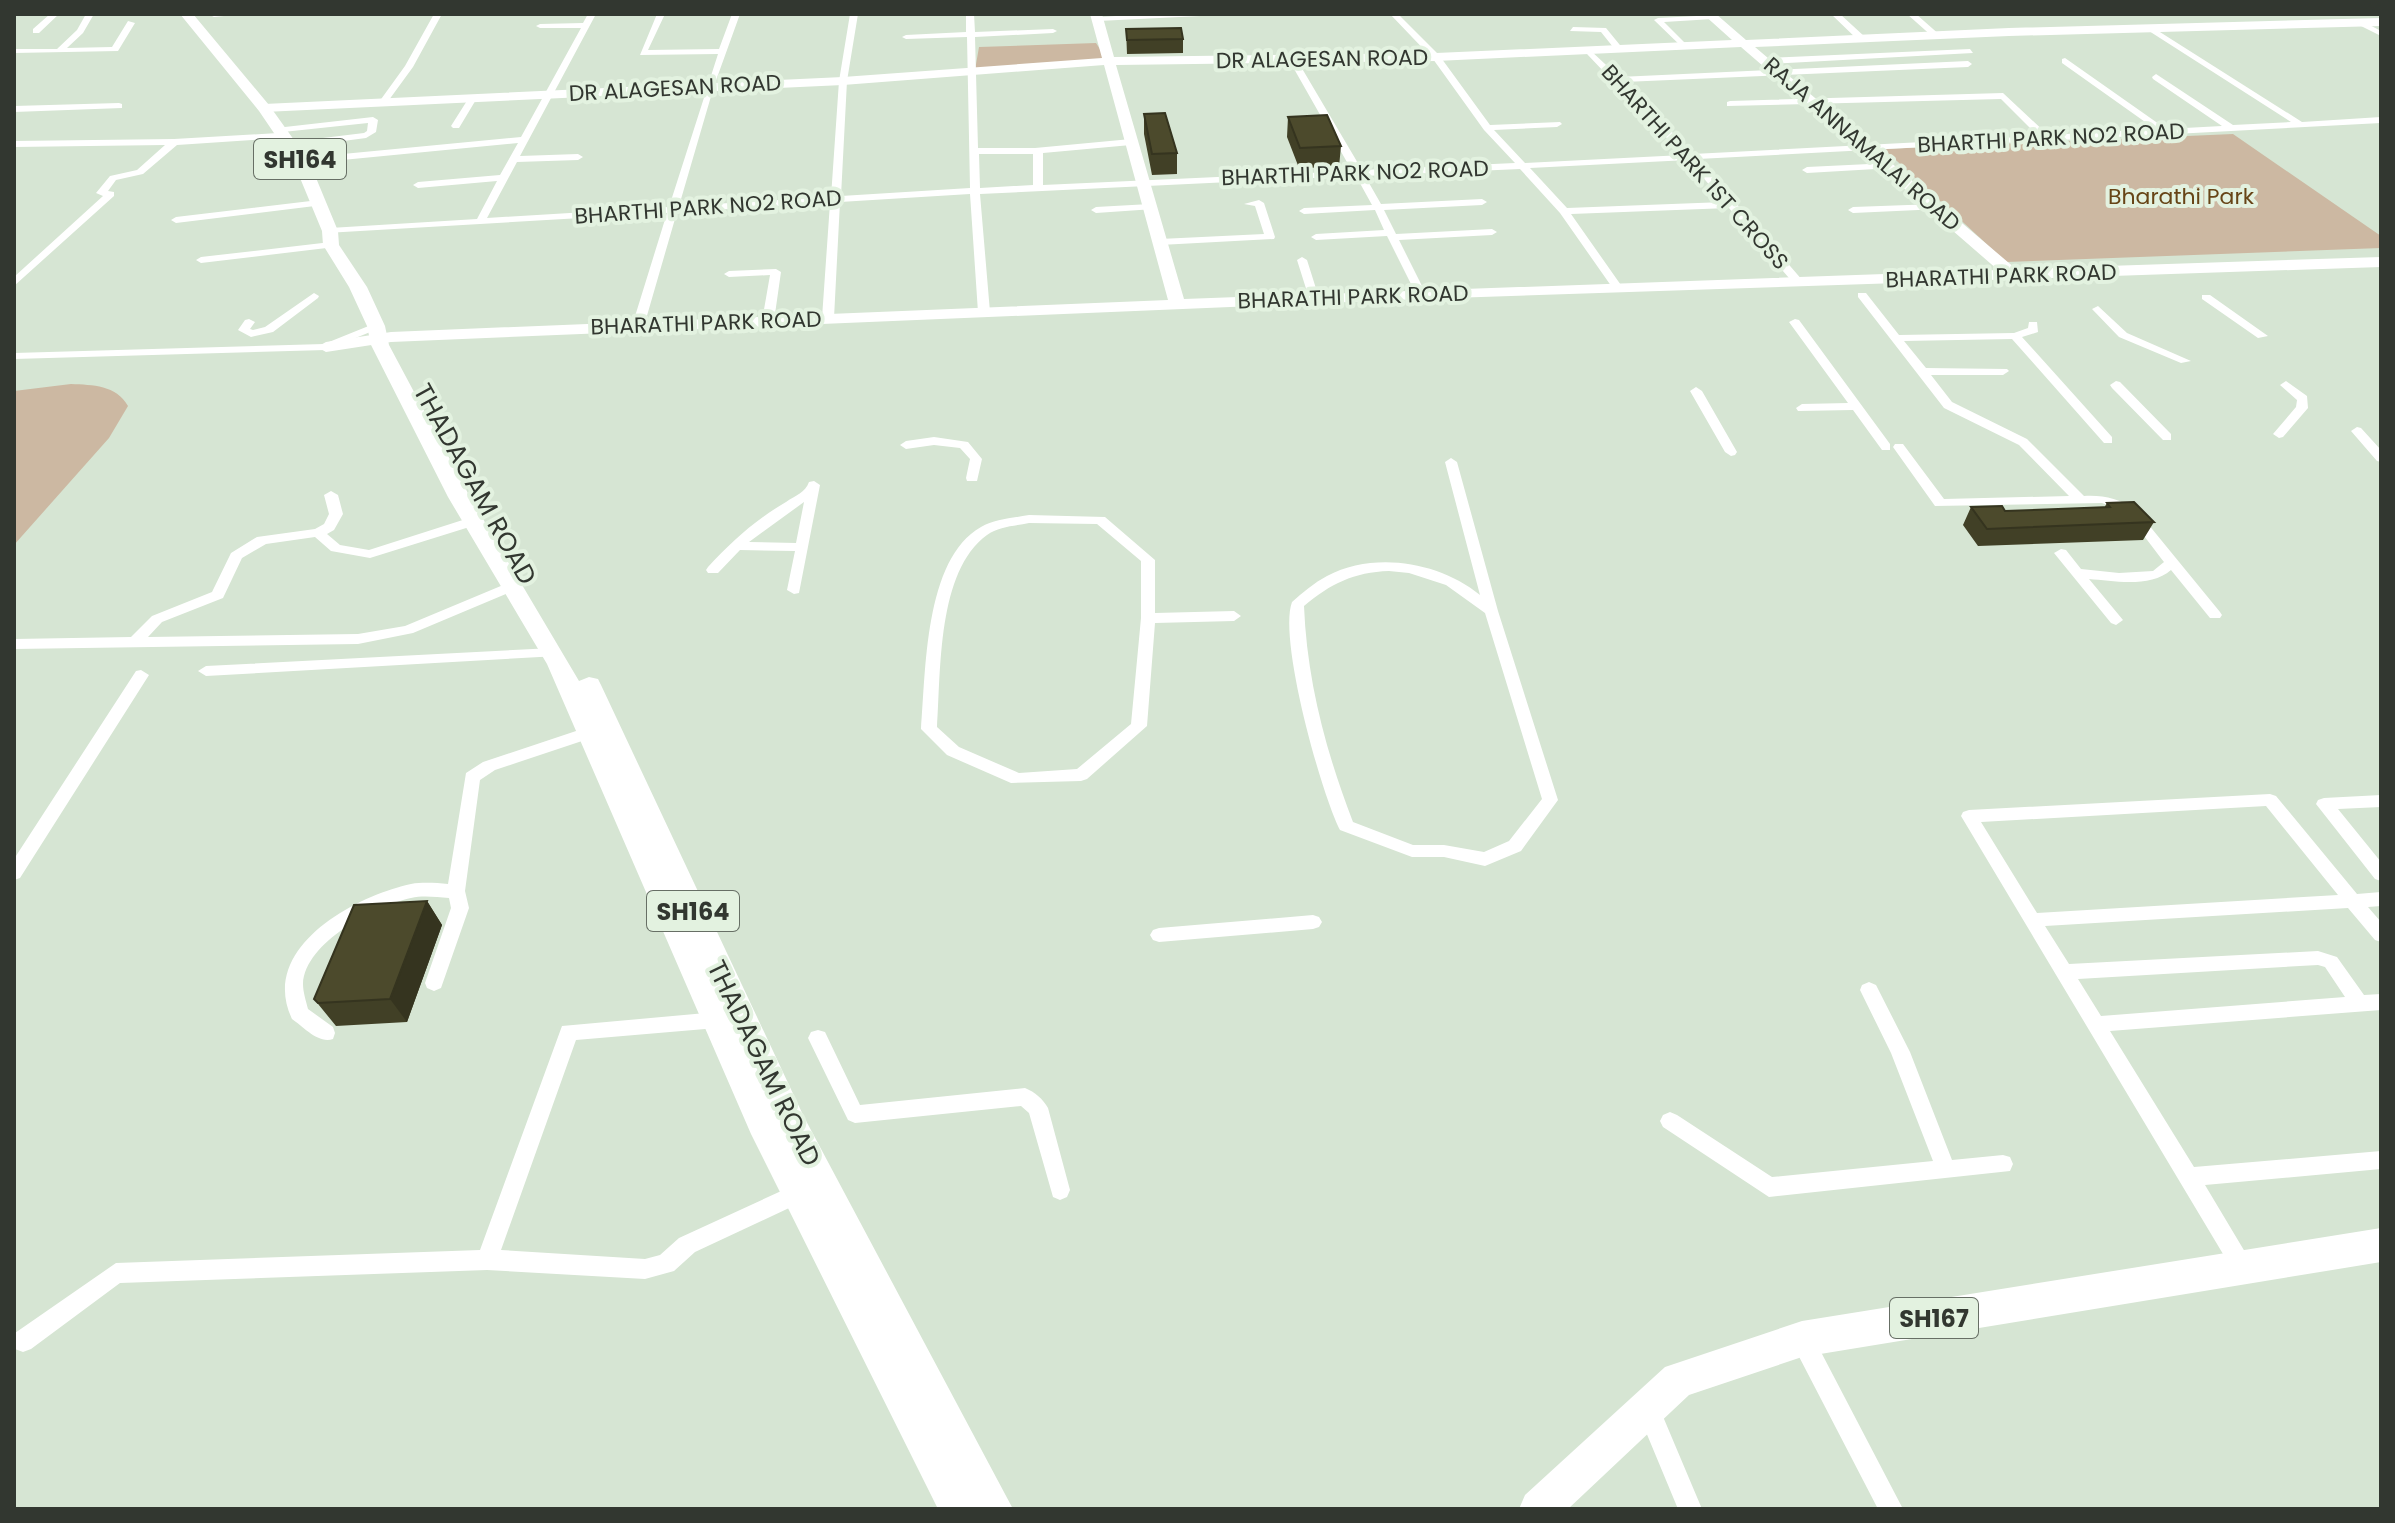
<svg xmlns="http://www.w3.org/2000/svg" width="2395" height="1523" font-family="Poppins,sans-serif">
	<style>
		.green { fill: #ccb8a2 }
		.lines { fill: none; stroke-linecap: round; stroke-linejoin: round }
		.street { fill: #fff; fill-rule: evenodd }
		.secondary { fill: #fff; fill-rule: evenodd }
		.primary { fill: #fff; fill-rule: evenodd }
		.wall { fill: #414026 }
		.shaded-wall { fill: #35341f }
		.building { fill: #4c4a2c; stroke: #35341f; stroke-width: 2 }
		.labels { text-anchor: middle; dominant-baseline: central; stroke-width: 8; stroke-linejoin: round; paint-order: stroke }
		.far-street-label { font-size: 22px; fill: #323730; stroke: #e3f2e0 }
		.far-park-label { font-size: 22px; fill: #674517; stroke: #e3f2e0 }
		.shield { fill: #e3f2e0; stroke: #676f65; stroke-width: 2 }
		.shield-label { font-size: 24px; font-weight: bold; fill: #323730 }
		.street-label { font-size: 26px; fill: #323730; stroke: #e3f2e0 }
	</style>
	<rect width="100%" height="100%" fill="#d6e5d3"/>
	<!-- green -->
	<path class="green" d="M1096 43 1107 60 975 70 979 47Z
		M2233 134 2381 236V248L2006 262 1884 149Z
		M71 384C93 385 116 385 128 406L109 438 14 545V391Z"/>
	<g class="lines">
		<!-- street -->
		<path class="street" d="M50 14H59L39 33H33V29Z
			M86 14H94L83 33 67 48 112 47 128 21 135 23 118 51 14 53V49H57L77 30Z
			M244 14 214 17 210 15 211 14Z
			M434 14H442L413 67 386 104H380L379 102 405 66Z
			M588 14H596L520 156 578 154 583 157 578 160 517 162 487 218 669 207 718 54 640 55 657 14H665L648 50 719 49 732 14H740L714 86 679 206 831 197 839 81 850 14H858L847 81 841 196 970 188 967 37 906 39 902 37 906 35 966 32V14H974L975 32 1053 29 1057 31 1053 33 975 37 978 148H1035L1131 139 1136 142 1131 145 1043 153V185L1352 171 1289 60 1293 57 1297 60 1362 170 1515 163 1484 130 1433 59 1390 14H1398L1439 55 1490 125 1560 122 1562 124 1557 127 1494 130 1525 163 1683 155 1587 54 1590 50 1619 77 1968 61 1972 64 1968 67 1624 82 1693 154 2038 136 2001 99 1727 106V102L1730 101 2003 93 2048 135 2155 129 2062 63V59L2065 58 2166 129 2222 126 2153 79 2152 77 2156 74 2233 125 2291 122 2149 31 2152 27 2302 122 2381 117V123L1698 159 1803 281V285H1795L1729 208 1571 214 1623 288 1614 290 1560 213 1520 169 1365 176 1381 204 1482 199 1487 202 1482 205 1384 210 1396 234 1492 229 1497 232 1492 235 1399 240 1426 294 1421 297 1416 294 1387 236 1316 240 1311 237 1316 234 1384 230 1375 210 1304 214 1299 211 1304 208 1372 205 1356 176 980 194 990 312 984 315 978 312 970 194 840 202 834 318 828 321 822 318 830 203 677 212 644 326 638 329 632 326 667 213 326 233V229L330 228 477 219 497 181 418 188 413 185 418 182 500 175 518 143 301 164 296 161 301 158 521 137 581 28H540L536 26 540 24 583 23ZM979 154H1033V185L980 188ZM1688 160 1724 202 1567 208 1530 168Z
			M1152 14H1204L1200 16 1098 21 1094 19 1098 17Z
			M1831 14H1840L1865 37V41H1859Z
			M1907 14H1916L1941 36 1934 38Z
			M1716 15 1713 19 1664 22 1687 45 1684 49 1654 20 1658 18Z
			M2360 20 2381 31V36L2357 24Z
			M1573 27 1606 28 1624 50 1617 52 1601 32 1570 31Z
			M1970 49 1973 53 1767 64 1763 61 1767 58Z
			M470 96 477 98 459 128H453L451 126Z
			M119 103 122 104V108L14 112V106Z
			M373 117 378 120 376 132 366 138 290 148 285 145 290 142 364 133 367 131 368 123 283 132 288 135 283 138 177 145 143 174 116 180 108 191 114 192V196L14 286V277L103 196 96 193 110 176 137 170 165 145 14 147V141L174 139 278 133 274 130 276 128Z
			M1890 163 1893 164V168L1807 173 1802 170 1807 167Z
			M319 200 323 201V205L176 223 171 220 176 217Z
			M1259 200 1264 203 1275 237 1274 239 1160 245 1155 242 1160 239 1264 234 1255 206 1244 204Z
			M1150 204 1154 205V209L1096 213 1091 210 1096 207Z
			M1936 204 1940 205V209L1853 213 1848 210 1853 207Z
			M331 242 336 245 335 247 201 263 196 260 201 257Z
			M1302 257 1307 260 1319 298 1318 300 1309 298 1297 260Z
			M776 269 781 272 774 321 768 324 762 321 770 275 729 277 724 274 729 271Z
			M314 293 319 296 318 298 273 332 251 337 238 330 245 320 249 319 255 322 250 329 253 330 265 327Z
			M1858 293H1866L1899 335 2014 333 2028 328 2029 322H2037L2038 332 2022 337 2112 437V443H2104L2012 339 1904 341 1926 368 2007 369 2009 371 2003 375H1931L1952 402 2027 439 2084 496C2106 495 2121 499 2139 513L2220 612 2222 615 2220 618H2210L2171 570C2151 588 2114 581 2089 579L2123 620 2116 625 2111 623 2054 553 2061 549 2066 550 2081 569 2119 573 2153 571 2164 562C2146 539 2130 512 2102 503L1935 506 1893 447 1895 444H1903L1944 499 2069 496 2019 445 1944 408 1858 297Z
			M2202 295H2210L2268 336 2258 338 2202 299Z
			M2098 306 2127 333 2191 361 2181 363 2119 337 2092 309Z
			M1795 319 1799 320 1890 444V450H1882L1853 410 1798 411 1796 408 1802 404 1848 403 1789 322Z
			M376 323 380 324V328L326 350 14 359V353L324 344Z
			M2116 381 2120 382 2171 434V440H2163L2112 388 2110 385Z
			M2286 381 2307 396 2308 408 2283 437 2279 438 2273 434 2296 407 2297 400 2280 385Z
			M1696 387 1702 391 1737 452 1735 455 1731 456 1725 452 1690 391Z
			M2357 427 2361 428 2381 450V462L2377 461 2351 431Z
			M934 437 968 442 982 459 977 481H967L966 478 970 459 960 448 934 445 906 449 900 445 906 441Z
			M1451 458 1457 462 1498 611 1558 800 1521 851 1485 866 1444 857H1412L1340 830C1321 793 1278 639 1292 602 1303 592 1314 583 1327 576 1375 551 1439 562 1480 595L1445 462ZM1389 571 1409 573 1446 585 1485 613 1542 799 1509 841 1484 852 1444 845H1413L1353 822C1326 752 1307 681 1304 606 1330 584 1354 572 1389 571Z
			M814 481 820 485 799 593 794 594 787 590 795 551 740 550 718 573H708L706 570 708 567C731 542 755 520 786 502 796 495 805 493 809 482ZM804 502 796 543 749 542Z
			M331 491 338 495 343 514 334 530 327 534 340 545 369 550 469 518 474 517 481 521 479 524 370 558 331 551 315 537 266 544 242 558 223 598 162 622 148 637 358 634 405 626 508 583 513 582 520 586 518 589 413 633 358 644 14 649V639L131 637 152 616 212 592 231 553 257 537 315 529 324 524 329 514 324 495Z
			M1029 515 1105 517 1155 560V613L1234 611 1241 616 1234 621 1155 623 1147 726 1087 779 1081 781 1011 783 947 755 921 729C926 672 924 559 981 527 995 519 1013 518 1029 515ZM1029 523 1097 524 1141 561V618L1131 724 1077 769 1019 773 959 747 937 727C941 671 937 571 987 535 999 526 1016 526 1029 523Z
			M553 648 558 650 560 653 558 656 206 676 198 671 206 666Z
			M141 670 149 675 20 878 14 880V859L136 671Z
			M591 726 599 732 597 736 495 770 480 780 465 891 469 908 441 988 434 991 427 988 425 983 451 908 449 898C436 897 423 895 411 898 375 906 305 942 303 984 303 992 306 1001 308 1009L333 1027 335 1033 333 1039C318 1044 304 1027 292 1019 258 948 355 896 411 884 423 882 436 883 448 884L466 773 483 762Z
			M2270 794 2276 796 2357 894 2381 892V906L2368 907 2381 922V942L2375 940 2348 908 2045 926 2069 964 2318 951 2337 957 2364 995 2381 994V1010L2110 1031 2194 1167 2381 1151V1169L2205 1185 2254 1267 2251 1274 2243 1277 2235 1274 1961 816 1963 812 1969 810ZM2266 806 2338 895 2037 913 1981 822ZM2318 965 2325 967 2345 997 2101 1016 2078 979Z
			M2381 795V807L2338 809 2381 862V881L2375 879 2316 804 2318 800 2324 798Z
			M1313 915 1319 917 1322 922 1319 927 1313 929 1159 942 1153 940 1150 935 1153 930 1159 928Z
			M1869 982 1876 985 1910 1052 1952 1160 2003 1155 2010 1157 2013 1164 2010 1171 1769 1197 1663 1127 1660 1121 1663 1115 1670 1112 1677 1115 1772 1177 1933 1161 1891 1053 1860 990 1862 985Z
			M717 1012 724 1014 726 1020 724 1026 717 1028 576 1040 501 1250 645 1259 660 1255 679 1238 790 1187 797 1184 804 1187 807 1194 804 1201 695 1252 674 1271 645 1279 487 1270 120 1283 31 1349 23 1352 15 1349V1333L116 1263 480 1250 562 1026Z
			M818 1030 825 1032 860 1105 1025 1088C1035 1092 1043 1099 1048 1108L1070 1190 1067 1197 1060 1200 1053 1197 1029 1113 1021 1106 855 1123 848 1120 808 1038 811 1032Z
			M1802 1328 1810 1331 1903 1509H1878L1794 1347 1791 1339 1794 1331Z
			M1648 1396 1656 1400 1702 1509H1678L1636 1408 1640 1400Z"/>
		<!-- secondary -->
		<path class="secondary" d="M1090 14H1102L1114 57 1436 53 1732 40 1703 14H1716L1746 40 2009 28 2381 18V26L2009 36 1755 47 2016 269 2381 257V267L1421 299 391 342 326 352 317 347 326 342 391 332 1168 300 1104 65 843 85 264 112 257 108 264 104 843 77 1102 58ZM1741 47 1998 270 1184 299 1116 65 1436 61Z"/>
		<!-- primary -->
		<path class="primary" d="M180 14H193L269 105 309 161 338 231 339 245 367 287 385 326 389 345 470 497 579 681 589 677 598 679 601 685 804 1117 1013 1509H938L751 1134 547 664 448 497 371 345 367 326 349 287 323 245 322 231 293 161 259 111Z
			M2381 1228V1262L1802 1357 1689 1395 1568 1509H1519L1525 1495 1665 1367 1802 1321Z"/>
	</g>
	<!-- wall -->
	<path class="wall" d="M1126 29 1183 39V53L1127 54Z
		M1144 114 1177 153V174L1152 175 1144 134Z
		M1288 117 1341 146 1339 167 1299 168 1287 137Z
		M2107 503 2154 522 2143 540 1978 546 1963 525 1971 507 2005 511 2104 508Z
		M427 901 442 925 407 1022 336 1026 314 999Z"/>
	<!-- shaded-wall -->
	<path class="shaded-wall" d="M427 901 442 925 407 1022 390 999Z"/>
	<!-- building -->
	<path class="building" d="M1181 28 1183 39 1127 40 1126 29Z
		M1165 113 1177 153 1152 154 1144 114Z
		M1327 115 1341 146 1300 148 1288 117Z
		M2134 502 2154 522 1987 529 1971 507 2002 506 2005 511 2110 507 2107 503Z
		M427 901 390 999 318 1003 314 999 354 905Z"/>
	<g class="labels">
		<!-- far-street labels -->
		<g class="far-street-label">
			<text transform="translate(1322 59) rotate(-1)">DR ALAGESAN ROAD</text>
			<text transform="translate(675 88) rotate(-3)">DR ALAGESAN ROAD</text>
			<text transform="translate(2051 138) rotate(-3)">BHARTHI PARK NO2 ROAD</text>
			<text transform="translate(1862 144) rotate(41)">RAJA ANNAMALAI ROAD</text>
			<text transform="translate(1695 167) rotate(48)">BHARTHI PARK 1ST CROSS</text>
			<text transform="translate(1355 173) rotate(-2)">BHARTHI PARK NO2 ROAD</text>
			<text transform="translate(708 207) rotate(-4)">BHARTHI PARK NO2 ROAD</text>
			<text transform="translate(2001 276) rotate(-2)">BHARATHI PARK ROAD</text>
			<text transform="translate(1353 297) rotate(-2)">BHARATHI PARK ROAD</text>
			<text transform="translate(706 323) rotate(-2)">BHARATHI PARK ROAD</text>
		</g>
		<!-- far-park labels -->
		<g class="far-park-label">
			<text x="2181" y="196">Bharathi Park</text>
		</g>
		<!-- shield labels -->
		<g class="shield">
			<rect x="254" y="139" width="92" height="40" rx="6"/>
			<rect x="647" y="891" width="92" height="40" rx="6"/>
			<rect x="1890" y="1298" width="88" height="40" rx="6"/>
		</g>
		<g class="shield-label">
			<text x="300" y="159">SH164</text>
			<text x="693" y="911">SH164</text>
			<text x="1934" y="1318">SH167</text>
		</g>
		<!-- street labels -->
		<g class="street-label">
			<text transform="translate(475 484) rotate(61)">THADAGAM ROAD</text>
			<text transform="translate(764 1063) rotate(64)">THADAGAM ROAD</text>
		</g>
	</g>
	<!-- border -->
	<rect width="2395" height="1523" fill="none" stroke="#323730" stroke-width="32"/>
</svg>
